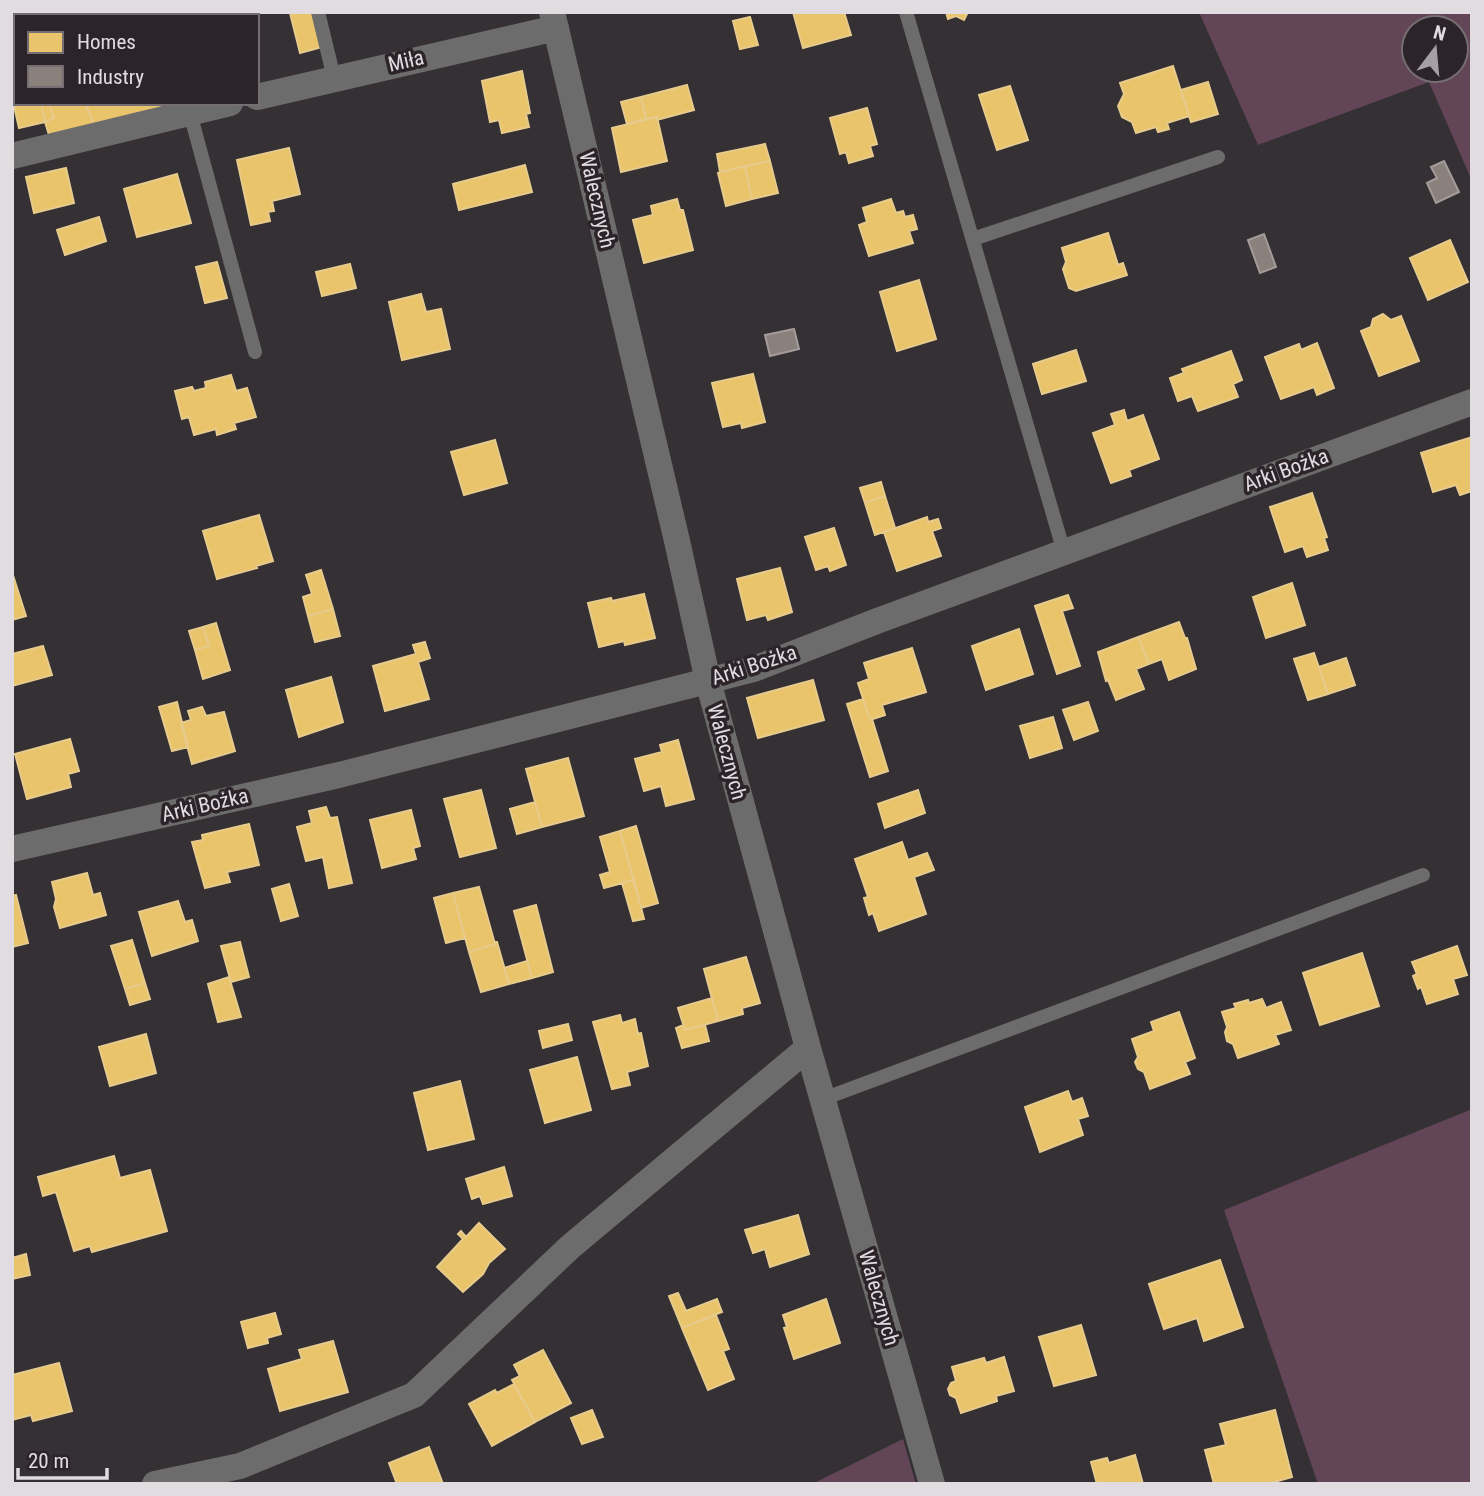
<svg xmlns="http://www.w3.org/2000/svg" width="1484" height="1496" font-family="'Roboto Condensed',sans-serif">
	<style>
		.green { fill: #624557; fill-rule: evenodd }
		.homes { fill: #e9c46a; stroke: #e7cb8d; stroke-width: 2 }
		.industry { fill: #8a817c; stroke: #a49c9a; stroke-width: 2 }
		.lines { fill: none; stroke-linecap: round; stroke-linejoin: round }
		.lane { stroke: #6d6c6d; stroke-width: 14 }
		.street { stroke: #6d6c6d; stroke-width: 26 }
		.labels { text-anchor: middle; dominant-baseline: central; stroke-width: 7; stroke-linejoin: round; paint-order: stroke }
		.street-label { font-size: 21px; fill: #e1dcdf; stroke: #2d2429 }
	</style>
	<rect width="100%" height="100%" fill="#353033"/>
	<!-- green -->
	<path class="green" d="M1199 12H1472V181L1429 82 1258 145ZM1414 28H1456V70H1414Z
		M1472 1109V1484H1318L1224 1210Z
		M903 1439 916 1484H812Z"/>
	<!-- homes -->
	<path class="homes" d="M143 12H171V13L144 16Z
		M313 12 322 47 300 53 290 13Z
		M793 12H844L851 35 803 48Z
		M946 12H968L964 20 956 16 948 19Z
		M750 17 758 45 740 49 733 21Z
		M1173 66 1189 116 1167 123 1169 129 1158 132 1156 127 1136 133 1132 122 1122 117 1118 106 1124 94 1120 83Z
		M522 71 530 113 526 114 529 127 502 133 499 120 490 122 482 81Z
		M1208 82 1218 114 1191 122 1181 90Z
		M687 85 694 110 657 120V117L646 119 641 97Z
		M1010 86 1028 140 997 150 979 95Z
		M641 97 646 119 627 124 621 102Z
		M24 103H41L45 122 19 128 14 106Z
		M41 103H56L50 106 54 118 45 122Z
		M56 103H85L95 127 50 138 45 122 54 118 50 106Z
		M85 103H113L114 106 120 103H184L95 127Z
		M867 108 877 144 870 146 873 156 849 163 846 152 840 154 830 118Z
		M657 117 667 161 621 172 612 128Z
		M765 144 770 161 720 172 717 154Z
		M289 148 300 194 272 201 274 211 268 212 270 221 251 225 237 160Z
		M770 161 778 193 752 199 745 166Z
		M525 165 532 192 459 210 453 184Z
		M745 166 752 199 726 206 718 173Z
		M66 168 74 203 34 213 26 177Z
		M177 174 191 223 137 237 124 189Z
		M677 199 680 210H683L693 250 644 263 633 220 653 215 651 206Z
		M891 199 896 213 903 211 905 217 913 215 917 229 909 231 913 243 869 256 859 225 867 222 863 208Z
		M99 217 106 241 65 255 57 230Z
		M1108 233 1118 265 1123 263 1127 275 1076 291 1069 288 1063 269 1066 262 1062 248Z
		M1450 240 1468 282 1428 300 1410 258Z
		M217 262 227 298 205 303 196 267Z
		M350 264 356 288 322 296 316 272Z
		M919 280 936 339 897 351 880 292Z
		M421 294 426 312 441 309 450 349 402 360 389 302Z
		M1383 314 1391 320 1401 316 1419 361 1379 376 1361 331 1371 327 1373 319Z
		M1317 343 1334 388 1317 395 1314 387 1281 399 1265 357 1299 344 1301 350Z
		M1076 350 1086 381 1042 394 1033 364Z
		M1231 351 1242 380 1233 384 1238 397 1198 411 1192 396 1178 401 1170 378 1184 373 1182 369Z
		M753 374 765 422 742 428 741 423 723 427 712 383Z
		M231 375 236 391 247 388 256 417 234 423 236 429 217 435 216 429 194 435 189 417 182 419 175 391 192 387 194 391 206 388 205 382Z
		M1124 410 1127 421 1143 415 1159 459 1129 470 1131 476 1111 483 1093 433 1115 425 1111 414Z
		M1472 437V491L1460 495 1456 485 1433 492 1421 453Z
		M495 440 507 483 464 495 451 452Z
		M881 482 885 496 865 503 860 488Z
		M1312 493 1327 537 1324 538 1328 550 1307 557 1303 546 1285 552 1270 507Z
		M885 496 895 528 875 535 865 503Z
		M259 515 273 561 256 566 257 568 217 579 203 531Z
		M927 517 928 522 938 519 941 528 932 531 941 556 897 571 884 532Z
		M834 528 846 565 830 571 828 566 816 570 805 537Z
		M780 568 792 612 768 620 766 615 747 620 737 579Z
		M321 570 333 609 308 616 303 597 312 594 306 575Z
		M12 572 26 616 12 620Z
		M1292 583 1305 625 1266 638 1253 597Z
		M644 594 655 638 625 645 624 641 599 647 588 603 611 598 612 601Z
		M1068 595 1073 608 1062 611 1080 666 1057 674 1035 606Z
		M333 609 340 636 315 642 308 616Z
		M1179 622 1185 638H1187L1196 669 1169 680 1162 659 1149 664 1138 637Z
		M216 623 230 670 203 679 195 650 209 646 203 627Z
		M203 627 209 646 195 650 189 631Z
		M1019 629 1033 674 986 690 972 646Z
		M1138 637 1149 664 1136 669 1144 689 1116 700 1108 680 1106 681 1098 652Z
		M425 642 430 658 418 662 429 699 385 711 373 666 416 654 413 645Z
		M43 646 52 675 12 686V654Z
		M912 648 926 692 882 705 885 715 870 720 858 683 869 679 864 663Z
		M1314 653 1328 694 1308 700 1294 659Z
		M1346 658 1355 685 1328 694 1319 667Z
		M331 677 343 722 299 737 286 690Z
		M813 680 824 720 758 738 747 698Z
		M863 699 870 720 872 719 888 771 870 777 847 704Z
		M177 702 188 747 172 751 159 707Z
		M1088 702 1098 731 1074 740 1063 710Z
		M202 707 206 716 224 712 235 751 192 764 181 723 191 720 188 711Z
		M1053 717 1062 748 1030 758 1020 726Z
		M70 739 79 771 68 774 71 787 27 799 15 754Z
		M678 740 694 799 666 806 661 786 644 791 635 759 662 752 660 745Z
		M568 758 584 816 542 827 526 769Z
		M481 790 496 848 460 857 444 799Z
		M918 790 925 813 885 828 878 804Z
		M535 802 542 827 517 834 510 809Z
		M326 807 330 818 337 817 352 883 329 888 323 857 306 861 297 827 312 823 309 811Z
		M411 810 420 846 413 848 416 859 382 868 370 820Z
		M249 824 259 865 227 872 230 882 205 888 192 842 203 840 202 835Z
		M636 826 658 903 641 908 620 831Z
		M620 831 634 880 604 888 600 875 610 872 600 837Z
		M902 842 908 860 927 853 934 870 914 877 926 914 879 931 873 913 869 915 864 898 868 897 855 859Z
		M87 873 93 895 100 893 106 915 60 928 54 907 56 899 52 882Z
		M634 880 644 919 633 921 622 883Z
		M289 884 298 916 281 921 272 889Z
		M479 887 495 944 469 952 453 893Z
		M453 893 465 938 446 943 434 898Z
		M16 895 28 943 12 947V896Z
		M178 901 185 922 192 920 198 941 152 956 139 912Z
		M536 905 553 972 532 978 514 911Z
		M132 940 145 983 125 989 111 946Z
		M240 942 249 977 231 982 221 946Z
		M495 942H497L509 984 481 992 469 952 495 944Z
		M1457 946 1467 975 1453 979 1458 994 1427 1004 1421 987 1418 989 1413 976 1417 974 1412 962Z
		M1362 953 1379 1006 1320 1025 1303 973Z
		M746 957 760 1003 742 1008 743 1014 718 1021 704 969Z
		M527 961 532 978 509 984 504 968Z
		M229 977 241 1017 218 1022 208 984Z
		M145 983 150 999 130 1005 125 989Z
		M712 998 718 1021 685 1030 678 1008Z
		M1262 999 1266 1008 1281 1002 1291 1030 1275 1035 1279 1044 1238 1058 1233 1044 1227 1041 1225 1032 1227 1027 1222 1012 1236 1008 1234 1004 1248 1000 1249 1003Z
		M1179 1012 1195 1058 1185 1062 1190 1074 1150 1089 1144 1072 1138 1069 1135 1062 1138 1057 1132 1039 1154 1031 1151 1022Z
		M620 1015 622 1023 635 1019 638 1034 641 1033 648 1066 627 1072 630 1085 612 1089 593 1022Z
		M568 1024 572 1040 543 1048 539 1031Z
		M683 1025 685 1030 705 1025 709 1041 682 1048 676 1028Z
		M146 1034 156 1073 110 1086 99 1047Z
		M577 1057 591 1110 545 1123 530 1070Z
		M460 1081 474 1139 428 1150 414 1093Z
		M1068 1091 1072 1102 1082 1098 1088 1116 1078 1119 1083 1135 1040 1152 1025 1107Z
		M114 1156 120 1178 150 1170 167 1231 92 1252 90 1246 74 1251 56 1192 43 1196 38 1177Z
		M504 1167 512 1196 483 1204 480 1196 472 1199 466 1179Z
		M798 1215 809 1254 770 1267 765 1249 753 1253 745 1230Z
		M479 1223 505 1249 489 1263 483 1274 463 1292 437 1267 463 1239 458 1234 461 1231 466 1237Z
		M26 1254 30 1275 12 1279V1258Z
		M1220 1260 1243 1327 1204 1341 1197 1318 1164 1329 1149 1284Z
		M678 1293 686 1311 717 1299 722 1312 682 1328 669 1296Z
		M826 1299 840 1343 794 1359 784 1328 787 1327 783 1315Z
		M275 1313 281 1334 267 1338 268 1343 248 1348 241 1322Z
		M716 1315 729 1349 723 1351 734 1379 708 1390 682 1328Z
		M1081 1325 1096 1375 1054 1386 1039 1337Z
		M333 1341 348 1392 280 1411 268 1369 302 1359 299 1350Z
		M543 1350 571 1403 535 1422 512 1380 520 1376 514 1365Z
		M1004 1357 1014 1391 996 1396 997 1401 961 1413 956 1398 950 1395 948 1389 951 1383 956 1381 952 1367 984 1358 986 1363Z
		M59 1363 72 1411 33 1421 31 1415 12 1420V1375Z
		M514 1384 535 1422 492 1446 469 1404 495 1390 497 1393Z
		M592 1410 603 1437 582 1444 571 1418Z
		M1275 1410 1292 1477 1267 1484H1214L1205 1450 1226 1445 1220 1424Z
		M429 1447 443 1484H397L389 1463Z
		M1135 1455 1143 1484H1097L1091 1462 1107 1458 1109 1463Z"/>
	<!-- industry -->
	<path class="industry" d="M1444 161 1459 192 1436 203 1427 183 1437 178 1431 167Z
		M1264 234 1276 267 1260 273 1248 240Z
		M794 329 799 349 770 356 765 335Z"/>
	<g class="lines">
		<!-- lane -->
		<path class="lane" d="M318 12 334 78
			M906 12 1064 552
			M190 113 255 352
			M973 239 1218 157
			M823 1099 1423 875"/>
		<!-- street -->
		<path class="street" d="M552 12 677 541 708 681 808 1048 932 1484
			M257 97 556 28
			M12 156 230 103
			M12 849 339 775 754 669 877 621 1472 402
			M155 1484 240 1466 414 1395 570 1247 808 1048"/>
	</g>
	<g class="labels">
		<!-- street labels -->
		<g class="street-label">
			<text transform="translate(406 61) rotate(-13)">Miła</text>
			<text transform="translate(597 200) rotate(77)">Walecznych</text>
			<text transform="translate(1286 470) rotate(-20)">Arki Bożka</text>
			<text transform="translate(754 665) rotate(-18)">Arki Bożka</text>
			<text transform="translate(727 752) rotate(75)">Walecznych</text>
			<text transform="translate(205 805) rotate(-13)">Arki Bożka</text>
			<text transform="translate(879 1298) rotate(74)">Walecznych</text>
		</g>
	</g>
	<!-- border -->
	<rect width="1484" height="1496" fill="none" stroke="#e1dcdf" stroke-width="28"/>
	<!-- legend -->
	<rect x="14" y="14" width="245" height="91" fill="#2d2429" stroke="#756e72" stroke-width="2"/>
	<rect x="28" y="32" width="35" height="21" fill="#e9c46a" stroke="#756e72" stroke-width="2"/>
	<text x="77" y="49" font-size="21" fill="#e1dcdf">Homes</text>
	<rect x="28" y="66" width="35" height="21" fill="#8a817c" stroke="#756e72" stroke-width="2"/>
	<text x="77" y="84" font-size="21" fill="#e1dcdf">Industry</text>
	<!-- north arrow -->
	<g transform="translate(1435 49) rotate(16)"><circle r="33" fill="#2d2429" stroke="#756e72" stroke-width="2"/>
	<path d="M0-5L12 26L0 18L-12 26Z" fill="#a5a0a3"/>
	<text y="-10" font-size="19" font-weight="bold" text-anchor="middle" fill="#e1dcdf">N</text>
	</g>
	<!-- scale -->
	<path d="M18 1468v10h89v-10" fill="none" stroke="#e1dcdf" stroke-width="3.5"/>
	<text x="28" y="1468" font-size="21" fill="#e1dcdf" stroke="#2d2429" stroke-width="5" paint-order="stroke">20 m</text>
</svg>
